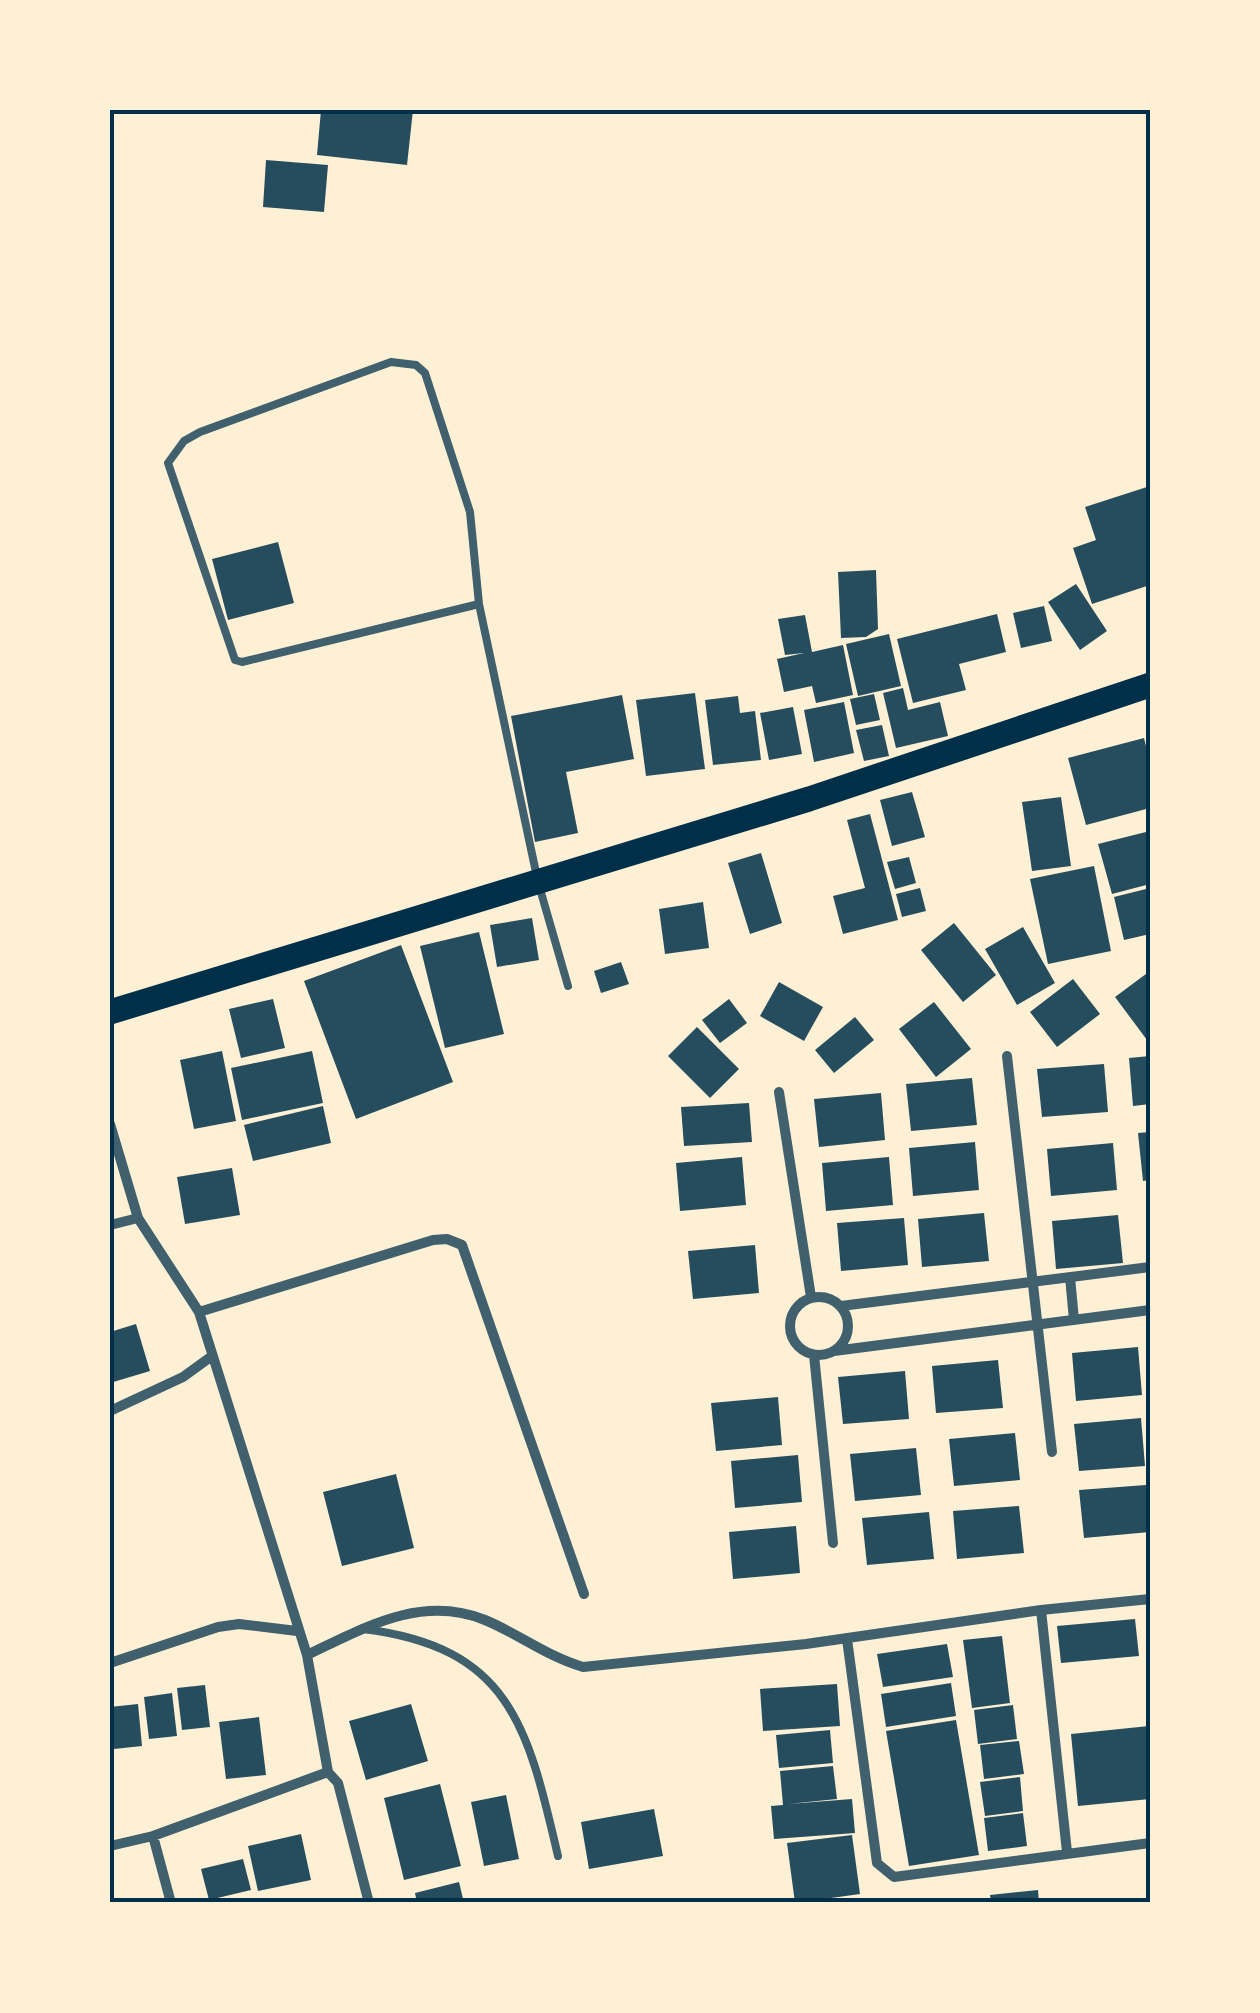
<svg xmlns="http://www.w3.org/2000/svg" width="1260" height="2013" font-family="Roboto,sans-serif">
	<style>
		.building { fill: #264d5e }
		.lines { fill: none; stroke-linecap: round; stroke-linejoin: round }
		.service { stroke: #3f606c; stroke-width: 8 }
		.minor { stroke: #3f606c; stroke-width: 10 }
		.primary { stroke: #003049; stroke-width: 25 }
		.neatline { fill: none; stroke: #003049; stroke-width: 4 }
	</style>
	<rect width="100%" height="100%" fill="#fdf0d5"/>
	<!-- building -->
	<path class="building" d="M321 110H413L407 165 317 155Z
		M266 160 328 165 324 212 263 207Z
		M1150 486V585L1092 604 1073 548 1096 540 1085 507Z
		M278 542 294 603 228 620 212 559Z
		M876 570 878 629 866 637 841 638 838 572Z
		M1076 584 1107 631 1080 650 1048 602Z
		M1044 606 1052 641 1021 648 1013 613Z
		M997 614 1006 652 959 664 966 690 913 703 897 639Z
		M805 615 812 652 843 645 853 695 816 703 812 686 784 692 777 659 804 653 785 655 778 619Z
		M889 634 901 686 858 696 846 644Z
		M903 688 908 710 940 702 948 736 896 748 883 693Z
		M695 693 705 769 646 776 636 700Z
		M874 694 880 720 856 725 850 699Z
		M622 695 634 759 566 772 578 833 535 842 511 716Z
		M738 696 740 713 755 711 761 760 713 765 705 700Z
		M844 702 854 753 814 762 804 710Z
		M793 707 802 754 769 760 760 713Z
		M882 725 889 756 864 761 856 730Z
		M1144 738 1150 762V808L1086 825 1068 758Z
		M912 792 925 837 892 846 880 800Z
		M1061 797 1071 866 1032 871 1022 802Z
		M870 814 898 920 843 934 833 896 865 888 847 820Z
		M1150 831V884L1112 894 1098 844Z
		M761 853 782 923 750 934 728 863Z
		M909 857 916 883 895 889 887 862Z
		M1094 866 1111 951 1048 964 1030 879Z
		M920 888 926 911 902 917 896 894Z
		M1150 888V934L1124 940 1114 897Z
		M703 902 709 948 665 954 659 909Z
		M532 918 539 960 497 967 490 925Z
		M954 923 996 975 963 1002 921 950Z
		M1023 927 1055 983 1017 1005 985 949Z
		M479 932 504 1034 445 1048 420 946Z
		M401 945 453 1082 356 1119 304 981Z
		M621 962 629 984 601 993 594 971Z
		M1150 971V1038L1147 1040 1115 997Z
		M1073 979 1100 1014 1057 1047 1030 1012Z
		M779 982 823 1007 804 1041 760 1016Z
		M273 999 285 1048 241 1058 229 1009Z
		M729 999 747 1023 720 1043 702 1020Z
		M934 1002 971 1049 936 1077 899 1029Z
		M855 1017 874 1040 834 1073 815 1050Z
		M697 1027 739 1069 710 1098 668 1056Z
		M222 1051 236 1121 194 1129 180 1060Z
		M312 1051 323 1103 242 1120 231 1068Z
		M1150 1056V1104L1133 1106 1129 1058Z
		M1104 1064 1108 1112 1042 1117 1037 1069Z
		M972 1078 977 1125 911 1131 906 1084Z
		M881 1093 885 1140 819 1147 814 1099Z
		M749 1103 752 1142 684 1146 681 1107Z
		M323 1106 331 1143 253 1161 244 1125Z
		M1150 1132V1180L1143 1181 1138 1133Z
		M975 1142 979 1190 913 1196 909 1148Z
		M1113 1143 1117 1190 1051 1196 1047 1149Z
		M742 1157 746 1205 680 1211 676 1163Z
		M889 1157 893 1205 826 1211 822 1163Z
		M232 1168 240 1215 185 1224 177 1177Z
		M984 1213 989 1261 922 1267 918 1219Z
		M1118 1215 1123 1263 1056 1269 1052 1221Z
		M904 1218 908 1265 841 1271 837 1223Z
		M755 1245 759 1293 693 1299 688 1251Z
		M136 1324 150 1371 110 1383V1332Z
		M1138 1347 1142 1395 1076 1401 1072 1353Z
		M998 1360 1003 1408 936 1413 932 1366Z
		M905 1371 909 1419 843 1424 838 1377Z
		M778 1397 782 1445 716 1451 711 1403Z
		M1141 1418 1145 1466 1079 1471 1074 1424Z
		M1015 1433 1020 1480 954 1486 949 1439Z
		M916 1448 921 1495 855 1501 850 1454Z
		M798 1455 802 1502 735 1508 731 1461Z
		M396 1474 414 1548 342 1566 323 1492Z
		M1146 1485 1150 1532 1084 1538 1079 1490Z
		M1019 1506 1024 1553 957 1559 953 1511Z
		M929 1512 934 1559 867 1565 862 1518Z
		M796 1526 800 1573 733 1579 729 1532Z
		M1135 1619 1139 1656 1061 1663 1057 1626Z
		M1002 1636 1010 1703 972 1708 963 1640Z
		M947 1644 953 1677 883 1687 877 1654Z
		M951 1683 956 1716 886 1727 881 1694Z
		M837 1684 840 1726 763 1731 760 1689Z
		M205 1685 210 1727 182 1730 177 1688Z
		M172 1693 177 1736 149 1739 144 1697Z
		M138 1704 142 1746 114 1749 110 1707Z
		M411 1704 428 1761 366 1780 349 1721Z
		M1013 1705 1017 1739 978 1744 974 1710Z
		M259 1717 266 1775 226 1779 219 1722Z
		M956 1720 979 1855 909 1866 886 1731Z
		M1149 1726 1150 1799 1078 1806 1071 1734Z
		M830 1730 833 1763 779 1768 776 1735Z
		M1019 1741 1024 1774 984 1779 980 1745Z
		M833 1766 837 1799 788 1804 852 1799 855 1833 774 1839 771 1806 783 1805 780 1771Z
		M1020 1777 1023 1811 985 1816 980 1782Z
		M440 1784 461 1866 404 1880 384 1798Z
		M506 1795 519 1859 484 1866 471 1802Z
		M654 1809 663 1856 589 1869 581 1822Z
		M1023 1813 1027 1846 988 1851 984 1818Z
		M301 1834 311 1880 258 1891 248 1846Z
		M852 1835 860 1894 795 1903 787 1843Z
		M243 1859 251 1890 209 1900 201 1869Z
		M459 1882 464 1903H417L415 1893Z
		M1038 1890 1039 1903H991L990 1895Z"/>
	<g class="lines">
		<!-- service -->
		<path class="service" d="M479 604 242 662 235 660 168 463 184 441 200 432 391 362 416 365 425 373 470 512 479 604 538 882 568 986
			M363 1629C511 1647 528 1728 558 1856"/>
		<!-- minor -->
		<path class="minor" d="M1007 1056 1052 1452
			M779 1092 811 1297
			M110 1124 138 1218 199 1312 307 1655 328 1772 338 1783 369 1903
			M110 1225 138 1218
			M1070 1277 1074 1320
			M790 1326a29 29 0 1 1 58 0a29 29 0 1 1-58 0Z
			M841 1306 1150 1267
			M199 1312 433 1240 447 1239 462 1245 584 1594
			M834 1351 1150 1310
			M814 1355 833 1543
			M110 1411 183 1377 212 1356
			M1041 1610 1067 1852
			M847 1639 877 1863 894 1877 1150 1843
			M307 1655C364 1628 421 1594 485 1620 519 1634 546 1656 583 1667L806 1644 1041 1610 1150 1599
			M110 1663 218 1627 239 1624 297 1631
			M153 1836 171 1903
			M110 1846 153 1836 328 1772"/>
		<!-- primary -->
		<path class="primary" d="M110 1012 809 799 1150 685"/>
	</g>
	<!-- border -->
	<rect width="1260" height="2013" fill="none" stroke="#fdf0d5" stroke-width="225"/>
	<rect x="112" y="112" width="1036" height="1788" class="neatline"/>
</svg>
